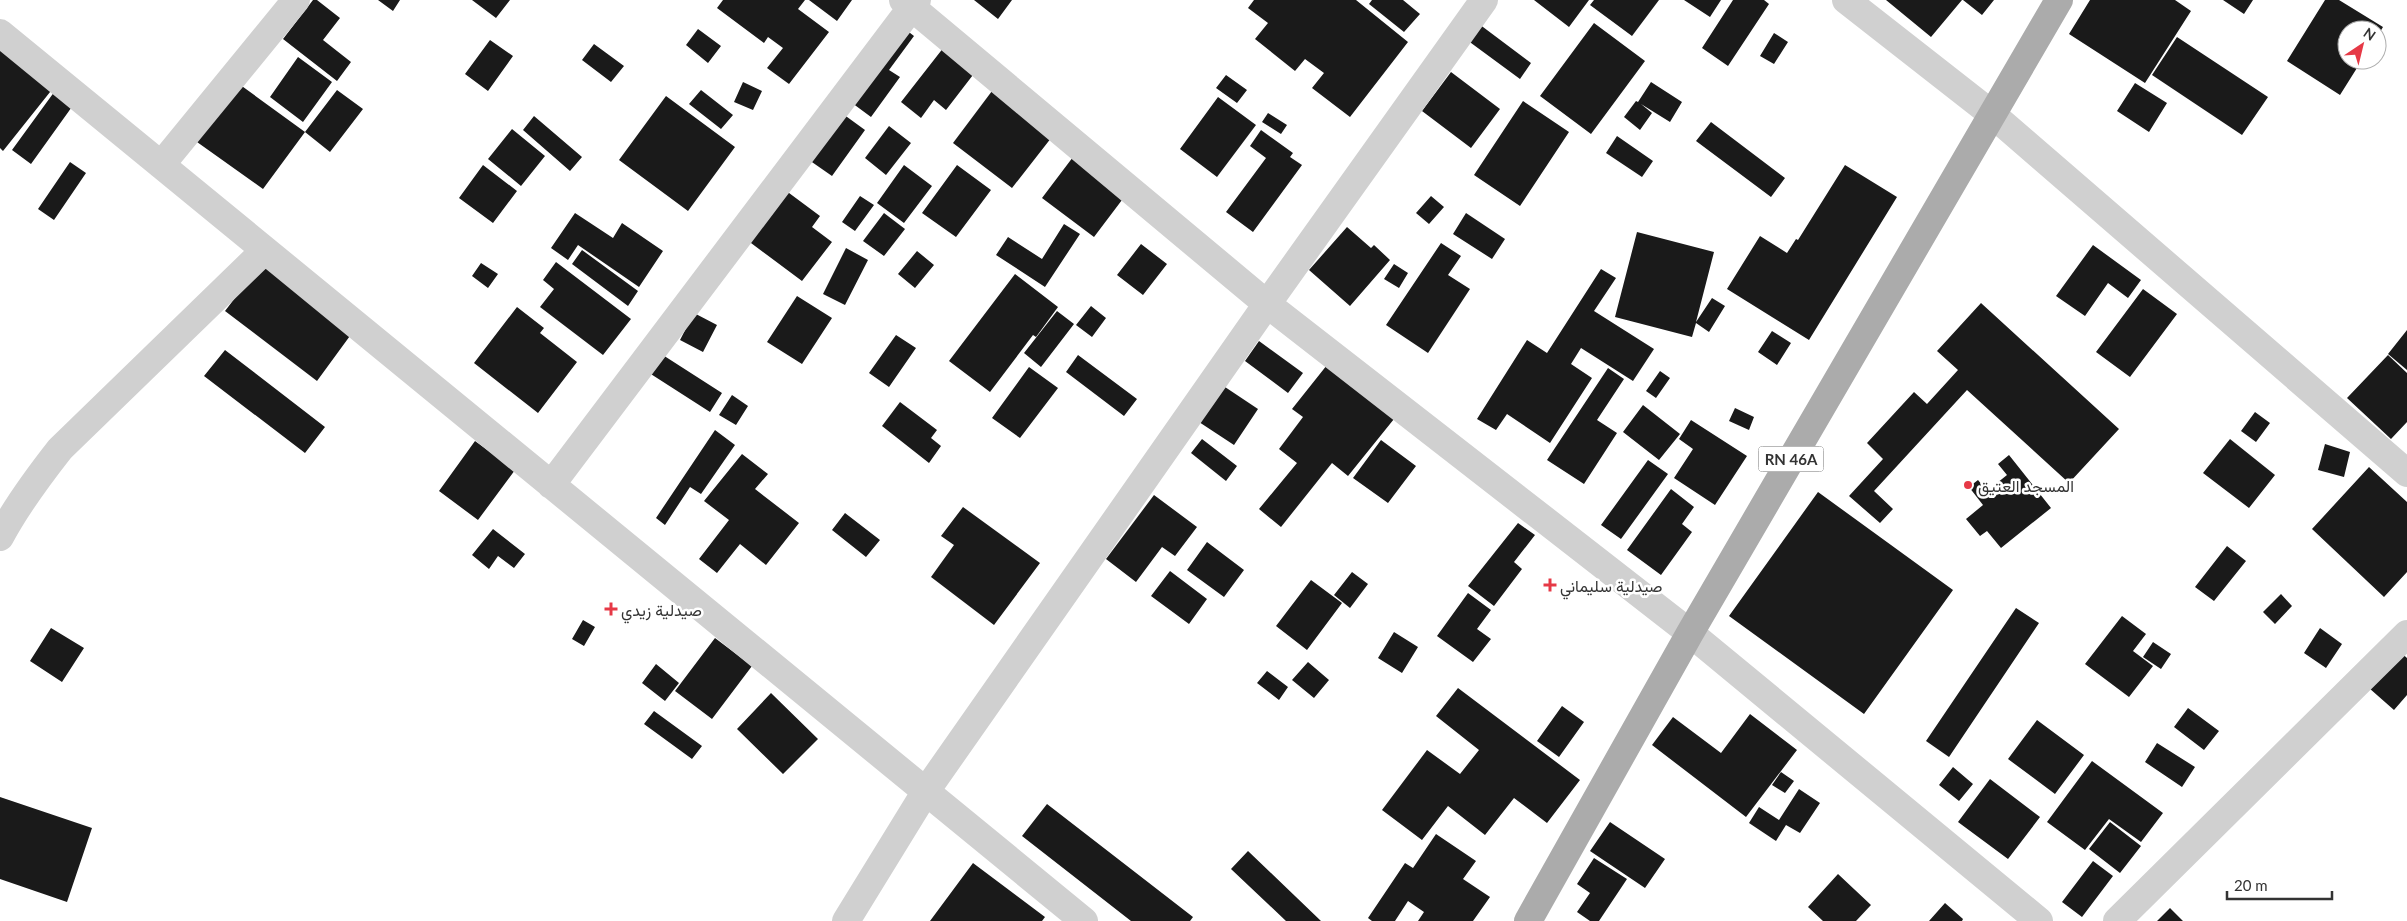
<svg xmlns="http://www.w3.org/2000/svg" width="2407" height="921" font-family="Lato,Vazirmatn,sans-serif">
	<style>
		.building { fill: #1a1a1a }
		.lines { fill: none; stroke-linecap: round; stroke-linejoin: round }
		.minor { stroke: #d0d0d0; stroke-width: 28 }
		.primary { stroke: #ababab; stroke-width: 28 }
		.poi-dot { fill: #e63946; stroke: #fff; stroke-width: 2 }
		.labels { text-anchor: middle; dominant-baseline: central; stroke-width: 5; stroke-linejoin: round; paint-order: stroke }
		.shield { fill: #fff; stroke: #707070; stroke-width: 1 }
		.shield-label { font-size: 15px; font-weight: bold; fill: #333 }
		.poi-label { font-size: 16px; fill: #333; stroke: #fff; text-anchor: start }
	</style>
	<rect width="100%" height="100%" fill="#fff"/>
	<!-- building -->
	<path class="building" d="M313 0H317L340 18 323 40 351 62 337 81 283 39Z
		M378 0H400L393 11Z
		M472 0H510L496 18Z
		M723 0H805L798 9 829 32 789 84 767 68 783 48 768 37 764 43 717 8Z
		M809 0H852L837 21Z
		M974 0H1012L998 19Z
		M1254 0H1356L1408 42 1350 117 1312 88 1324 73 1305 59 1295 71 1255 39 1268 23 1248 8Z
		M1372 0H1403L1420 14 1404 32 1369 4Z
		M1534 0H1589L1569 27Z
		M1594 0H1659L1632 36 1590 5Z
		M1684 0H1721L1710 17Z
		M1733 0H1764L1769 4 1728 66 1702 48Z
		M1886 0H1962L1931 37Z
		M1963 0H1994L1982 15Z
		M2090 0H2175L2191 11 2145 83 2069 34Z
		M2223 0H2253L2244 14Z
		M2325 0H2339L2383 27 2377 37V30H2347V60H2362L2340 95 2287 61Z
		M1594 23 1645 61 1591 134 1540 96Z
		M1479 24 1531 63 1520 79 1467 40Z
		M901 26 914 36 889 70 900 77 871 117 848 100Z
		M0 29 62 77 3 151 0 148Z
		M698 29 721 46 708 63 686 45Z
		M1774 33 1788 42 1774 64 1760 56Z
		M2177 37 2268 97 2242 135 2152 75Z
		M490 40 513 56 488 91 465 74Z
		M594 44 624 66 611 82 582 60Z
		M944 47 976 71 946 110 934 100 921 118 901 102Z
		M298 57 332 82 303 122 270 97Z
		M1451 72 1500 109 1471 148 1422 111Z
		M1226 75 1247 90 1237 103 1216 88Z
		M743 82 762 91 753 110 734 102Z
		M1651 82 1682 102 1670 122 1641 104 1652 113 1640 130 1624 117 1636 101 1638 102Z
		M2135 83 2167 103 2149 132 2117 111Z
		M60 84 79 97 31 164 12 150Z
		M239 84 305 132 263 189 197 142Z
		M995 87 1055 133 1012 188 953 143Z
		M337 90 363 109 330 152 305 132Z
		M701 90 733 115 721 129 689 104Z
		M666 96 735 147 688 211 619 160Z
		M1218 97 1256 125 1217 177 1180 149Z
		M1523 101 1569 132 1520 206 1474 175Z
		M1268 113 1287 125 1281 134 1262 122Z
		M843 114 865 130 832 176 809 160Z
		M534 116 582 157 570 171 523 130Z
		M1711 122 1785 178 1771 197 1696 141Z
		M889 126 911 143 886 175 865 158Z
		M512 129 545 156 521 186 488 159Z
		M1261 130 1293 153 1290 157 1302 165 1253 232 1226 212 1266 158 1250 146Z
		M1617 136 1653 161 1642 177 1606 153Z
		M1073 157 1125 196 1094 237 1042 198Z
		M70 162 86 173 54 220 38 209Z
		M483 165 517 191 493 223 459 198Z
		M904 165 932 186 904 223 877 203Z
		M957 165 991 190 956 237 922 213Z
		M1845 165 1897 197 1809 340 1727 289 1760 236 1787 253 1796 239 1798 240Z
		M785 190 820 216 812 227 832 242 802 281 747 240Z
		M860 196 874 205 855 231 842 222Z
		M1431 196 1444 207 1429 224 1416 213Z
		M575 213 613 238 622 223 663 251 639 287 578 245 568 260 551 248Z
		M884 213 905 229 884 256 863 241Z
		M1466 213 1505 239 1492 259 1453 234Z
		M1064 224 1080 234 1045 287 996 255 1008 237 1042 259Z
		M1347 227 1371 248 1374 245 1390 260 1350 306 1309 270Z
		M1637 232 1714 252 1696 322 1712 298 1725 306 1709 332 1696 323 1692 337 1615 317Z
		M1441 243 1461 256 1448 275 1470 289 1428 353 1386 325Z
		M1141 244 1167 264 1143 295 1117 275Z
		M2093 245 2141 280 2128 298 2108 283 2085 316 2056 296Z
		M846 248 868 260 845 305 823 294Z
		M582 250 638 291 628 306 572 264Z
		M917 251 934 265 915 288 898 274Z
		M264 260 355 329 317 381 225 311Z
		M556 262 631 319 603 355 540 307 554 289 543 280Z
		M481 263 498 274 488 288 472 276Z
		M1394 264 1408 273 1399 288 1384 279Z
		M1601 269 1616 278 1594 311 1654 349 1633 381 1581 348 1571 364 1592 378 1550 443 1507 414 1496 430 1477 419 1527 340 1547 353Z
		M1015 274 1058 307 1036 337 1033 335 990 392 949 361Z
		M2143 289 2177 314 2130 377 2096 352Z
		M797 296 832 318 802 364 767 342Z
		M1981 303 2119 429 2069 483 1967 390 1874 491 1893 509 1880 523 1849 496 1883 459 1867 443 1914 392 1927 404 1958 370 1937 351Z
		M1091 306 1106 318 1092 337 1076 325Z
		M517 307 544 328 540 333 577 362 538 413 474 363Z
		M1057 311 1074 324 1041 367 1024 353Z
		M694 313 717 325 703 352 680 340Z
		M2407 330V370L2388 354Z
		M1772 331 1791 343 1777 365 1758 352Z
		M896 335 916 348 889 387 869 373Z
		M1259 341 1303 373 1288 393 1245 361Z
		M225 350 325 427 305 453 204 376Z
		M655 350 722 393 710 412 643 369Z
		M1078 355 1137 399 1124 416 1066 372Z
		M2388 355 2407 373V422L2391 439 2347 398Z
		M1327 365 1394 419 1348 476 1332 463 1281 527 1259 509 1297 463 1279 449 1303 417 1292 409Z
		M1029 367 1058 388 1020 438 992 418Z
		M1608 368 1624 379 1597 420 1617 433 1584 484 1547 460Z
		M1660 371 1670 378 1656 398 1646 391Z
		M1222 385 1258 409 1234 445 1199 422Z
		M732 395 748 406 736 425 719 415Z
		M900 402 937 430 931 438 941 446 929 463 882 426Z
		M1643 405 1680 434 1659 460 1623 432Z
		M1735 408 1754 417 1749 430 1729 421Z
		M2255 412 2270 423 2256 442 2241 431Z
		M1691 420 1747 456 1715 505 1674 478 1693 449 1679 439Z
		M715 430 735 445 701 494 690 487 665 525 656 518Z
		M1202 439 1237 466 1226 481 1191 453Z
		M2230 439 2275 475 2249 508 2203 473Z
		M1381 440 1416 466 1388 503 1353 478Z
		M475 441 515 470 478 520 439 491Z
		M2325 444 2350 452 2344 477 2318 470Z
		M742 454 768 474 755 489 799 523 766 565 740 544 717 573 699 559 729 520 704 501Z
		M2009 455 2051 508 2001 548 1987 531 1980 536 1966 519 1983 505 1969 487 1978 480 1987 491 2007 475 1998 464Z
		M1648 460 1668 474 1621 539 1601 525Z
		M2369 467 2407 502V572L2384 597 2312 529Z
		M1671 489 1694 507 1682 524 1692 532 1661 575 1627 550Z
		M1818 492 1953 590 1864 714 1729 616Z
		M1154 495 1197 527 1175 556 1162 547 1136 582 1106 559Z
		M963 507 1040 563 994 625 931 577 954 545 941 536Z
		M845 513 880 540 866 557 832 530Z
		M1518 523 1535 535 1514 562 1522 569 1494 606 1468 586Z
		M493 529 525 554 514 568 498 556 489 569 472 555Z
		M1207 542 1244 570 1224 597 1187 570Z
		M2227 546 2246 561 2214 601 2195 587Z
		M1170 571 1207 599 1189 624 1151 596Z
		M1352 572 1368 584 1350 608 1334 595Z
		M1311 580 1342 603 1307 650 1276 626Z
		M1468 593 1491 610 1477 629 1491 639 1473 662 1437 636Z
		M2281 594 2292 606 2275 624 2263 612Z
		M2016 608 2039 623 1949 757 1926 741Z
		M2122 616 2146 634 2133 651 2153 666 2129 697 2085 664Z
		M583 620 595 627 584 646 572 639Z
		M51 628 84 648 62 682 30 661Z
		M2320 628 2342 644 2326 668 2304 653Z
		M1394 632 1418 647 1402 673 1378 658Z
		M715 638 752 666 712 719 675 691Z
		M2153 642 2171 654 2161 669 2143 657Z
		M2399 651 2407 658V695L2394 710 2369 688Z
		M1308 662 1329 680 1314 698 1292 680Z
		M656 664 679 683 665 701 642 683Z
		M1267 671 1288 687 1279 700 1257 683Z
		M1458 688 1580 780 1547 823 1514 798 1485 835 1448 806 1422 840 1382 810 1427 750 1460 774 1479 750 1436 716Z
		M771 693 818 739 783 774 737 729Z
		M1562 706 1584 722 1559 757 1537 741Z
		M2188 708 2219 731 2204 750 2174 727Z
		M654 711 702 746 692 759 644 724Z
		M1750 714 1797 750 1746 817 1652 745 1673 717 1721 753Z
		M2037 720 2084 755 2055 794 2008 759Z
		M2157 743 2195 767 2182 787 2145 762Z
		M2092 761 2163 813 2141 842 2109 819 2085 850 2047 822Z
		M1953 767 1973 784 1959 801 1939 785Z
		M1781 772 1794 781 1785 793 1772 785Z
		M1990 779 2040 817 2008 859 1958 822Z
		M1799 789 1820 803 1800 833 1786 825 1776 841 1749 823 1759 807 1779 820Z
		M0 797 92 828 67 902 0 879Z
		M1047 804 1193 917 1190 921H1131L1022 836Z
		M1610 822 1665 859 1645 888 1590 851Z
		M2110 822 2141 846 2120 873 2089 849Z
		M1436 834 1476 861 1463 879 1490 897 1473 921H1418L1424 912 1408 901 1395 921H1372L1368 918 1405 863 1413 868Z
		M1248 851 1321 921H1286L1231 869Z
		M1594 858 1627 879 1599 921H1590L1577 912 1590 893 1577 884Z
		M2093 861 2113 876 2082 917 2062 902Z
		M973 863 1045 917 1042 921H930Z
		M1838 874 1871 905 1856 921H1823L1808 907Z
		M1945 903 1963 919 1962 921H1929Z
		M2170 908 2183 921H2157Z"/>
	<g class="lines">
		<!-- minor -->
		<path class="minor" d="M1484 0 1267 304 1690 633 2039 921
			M1846 0 1993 115 2407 473
			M0 33 1084 921
			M161 165 296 0
			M551 485 917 0
			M0 537C17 505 38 477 60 449L265 250
			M846 921 926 791 1267 304 903 0
			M2117 921 2407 634"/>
		<!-- primary -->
		<path class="primary" d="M1528 921 1690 633 2059 0"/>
	</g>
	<!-- markers -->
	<g class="poi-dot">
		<circle cx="1968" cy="485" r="5"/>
		<path d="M1547.5 577.5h5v5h5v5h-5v5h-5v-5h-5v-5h5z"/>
		<path d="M608.5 601.5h5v5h5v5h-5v5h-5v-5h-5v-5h5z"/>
	</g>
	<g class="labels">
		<!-- shield labels -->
		<rect class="shield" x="1758.5" y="446.5" width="65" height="25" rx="4"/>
		<g class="shield-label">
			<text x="1791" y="459">RN 46A</text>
		</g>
		<!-- poi labels -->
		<g class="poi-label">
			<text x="1978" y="485">المسجد العتيق</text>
			<text x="1560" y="585">صيدلية سليماني</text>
			<text x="621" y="609">صيدلية زيدي</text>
		</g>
	</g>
	<!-- north arrow -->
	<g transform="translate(2362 45) rotate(35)"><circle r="24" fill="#ffffff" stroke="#adadad"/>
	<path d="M0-4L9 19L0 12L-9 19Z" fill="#e63946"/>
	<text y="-8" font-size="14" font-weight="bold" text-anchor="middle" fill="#333333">N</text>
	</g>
	<!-- scale -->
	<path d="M2227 891v8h105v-8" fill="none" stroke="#333333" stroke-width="2.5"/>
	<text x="2234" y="891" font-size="15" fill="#333333" stroke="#ffffff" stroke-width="4" paint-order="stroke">20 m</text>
</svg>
